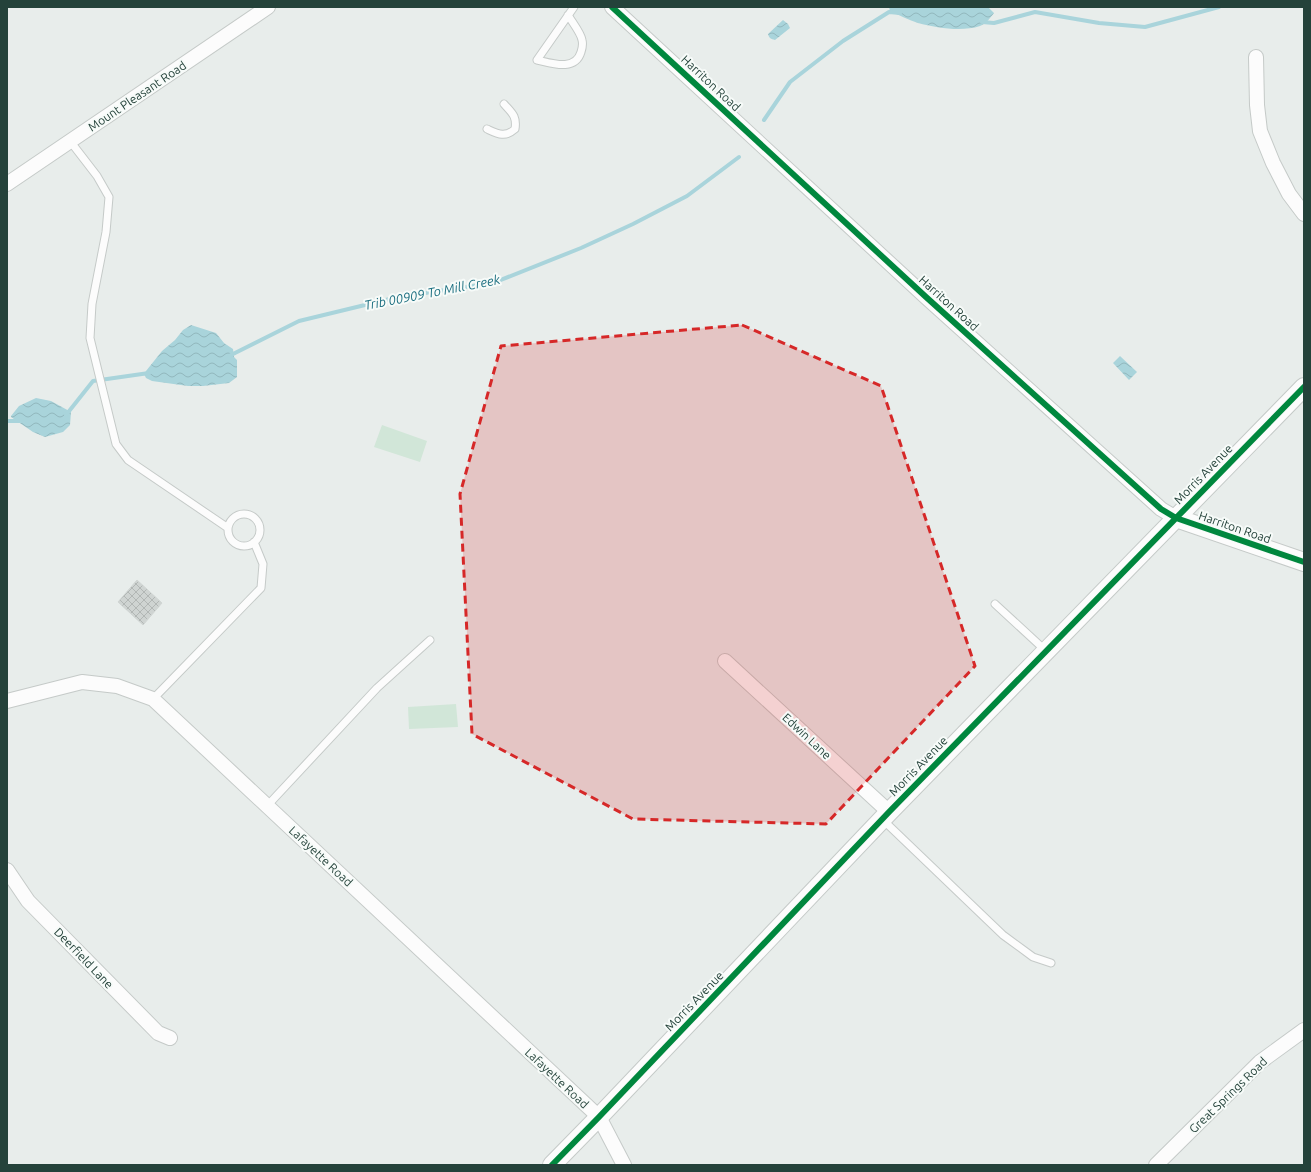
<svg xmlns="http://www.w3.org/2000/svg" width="1311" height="1172" font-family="Ubuntu,sans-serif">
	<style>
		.garden { fill: #d1e6d8 }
		.water { fill: url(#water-waves) }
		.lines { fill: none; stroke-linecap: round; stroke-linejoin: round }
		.stream { stroke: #a9d4db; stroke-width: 4 }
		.building { fill: url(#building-cross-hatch); stroke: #d1d6d4 }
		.service-casing { stroke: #c5cac8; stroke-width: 9 }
		.minor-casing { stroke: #c5cac8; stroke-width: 16 }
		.tertiary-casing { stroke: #c5cac8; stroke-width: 20 }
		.service { stroke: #fcfcfc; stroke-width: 7 }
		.minor { stroke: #fcfcfc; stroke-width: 14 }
		.tertiary { stroke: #fcfcfc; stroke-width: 18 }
		.cycleway-casing { stroke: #f7fbf9; stroke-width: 8 }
		.cycleway { stroke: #00873e; stroke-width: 6 }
		.marked { fill: #d62828; fill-opacity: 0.2; stroke: #d62828; stroke-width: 3; stroke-dasharray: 8 5; stroke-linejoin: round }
		.labels { text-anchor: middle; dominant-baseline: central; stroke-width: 4; stroke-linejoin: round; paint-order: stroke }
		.street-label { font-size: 12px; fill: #24423a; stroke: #f7fbf9 }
		.water-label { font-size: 13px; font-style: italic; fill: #1c6f80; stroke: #f7fbf9 }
	</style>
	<defs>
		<pattern id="water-waves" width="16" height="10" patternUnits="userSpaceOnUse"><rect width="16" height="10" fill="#a9d4db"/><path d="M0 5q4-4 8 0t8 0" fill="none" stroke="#91b7bd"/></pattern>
		<pattern id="building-cross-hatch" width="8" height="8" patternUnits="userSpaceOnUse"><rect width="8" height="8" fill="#cfd4d2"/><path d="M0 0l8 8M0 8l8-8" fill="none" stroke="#b2b7b5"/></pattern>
	</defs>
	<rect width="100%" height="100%" fill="#e8edeb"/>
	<!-- garden -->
	<path class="garden" d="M382 425 427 441 420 462 374 447Z
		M456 704 458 727 409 729 408 707Z"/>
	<!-- water -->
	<path class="water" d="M889 7H988L994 13C990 18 986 24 980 26 962 32 937 28 918 23 909 20 899 15 890 11Z
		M783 20 788 24 790 28 775 40C771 39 769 38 768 34Z
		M191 325 216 333 224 343 233 349 234 357 237 360V377L229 383 203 386H188L152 381 146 378 144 374 146 371 162 351 175 340 183 330Z
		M1120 356 1137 372 1129 380 1113 363Z
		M36 398 51 401 71 412 70 425 63 432 45 437 33 432 11 417V416L19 406Z"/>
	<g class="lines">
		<!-- stream -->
		<path class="stream" d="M982 22 994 23 1035 12 1099 23 1145 27 1219 7
			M764 120 790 82 843 41 889 12 900 13
			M229 356 299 321 398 297 493 283 581 248 633 224 687 196 739 157
			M66 415 93 381 149 373
			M7 421H23"/>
	</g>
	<!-- building -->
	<path class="building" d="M137 580 162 603 143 625 118 602Z"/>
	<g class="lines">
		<defs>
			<path id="service" d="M568 15C572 22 581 33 582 40 583 44 582 49 581 52 575 72 551 63 537 60L574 7
				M487 129C498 134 505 138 515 129 517 116 512 113 504 104
				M70 141 97 176 109 197 106 232 92 304 90 338 116 444 128 460 228 528
				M228 530a16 16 0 1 1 32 0a16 16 0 1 1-32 0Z
				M995 604 1046 651
				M153 699 261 588 263 564 254 542
				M267 806 377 688 430 640
				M882 819 1003 935 1033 957 1051 963"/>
			<path id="minor" d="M612 7 926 297 1161 509 1176 518
				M1256 57 1257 105 1260 131 1273 163 1289 194 1304 214
				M7 184 268 7
				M725 661 889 812
				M7 701 82 682 117 686 153 699 599 1117 624 1165
				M7 870 28 901 158 1033 170 1038
				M1156 1165 1260 1062 1304 1030"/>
			<path id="tertiary" d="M1176 518 1304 562
				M552 1165 599 1117 889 812 1304 387"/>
		</defs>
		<!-- service casing -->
		<use href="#service" class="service-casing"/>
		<!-- minor casing -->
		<use href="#minor" class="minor-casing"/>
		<!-- tertiary casing -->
		<use href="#tertiary" class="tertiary-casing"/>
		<!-- service -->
		<use href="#service" class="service"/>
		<!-- minor -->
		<use href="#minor" class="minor"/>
		<!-- tertiary -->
		<use href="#tertiary" class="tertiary"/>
		<defs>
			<path id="cycleway" d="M612 7 926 297 1161 509 1176 518 1304 562
				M552 1165 599 1117 889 812 1304 387"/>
		</defs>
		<!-- cycleway casing -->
		<use href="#cycleway" class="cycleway-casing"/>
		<!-- cycleway -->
		<use href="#cycleway" class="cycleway"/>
	</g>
	<!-- marked area -->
	<path class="marked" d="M742 325 881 386 975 666 826 824 633 819 472 734 460 494 501 346Z"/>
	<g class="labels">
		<!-- street labels -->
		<g class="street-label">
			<text transform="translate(711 83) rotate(43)">Harriton Road</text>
			<text transform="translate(137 96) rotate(-34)">Mount Pleasant Road</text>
			<text transform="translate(949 303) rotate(42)">Harriton Road</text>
			<text transform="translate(1203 474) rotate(-46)">Morris Avenue</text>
			<text transform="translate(1235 527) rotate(19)">Harriton Road</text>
			<text transform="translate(807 736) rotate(43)">Edwin Lane</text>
			<text transform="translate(918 766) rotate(-46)">Morris Avenue</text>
			<text transform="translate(321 856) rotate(43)">Lafayette Road</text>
			<text transform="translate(84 958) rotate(46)">Deerfield Lane</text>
			<text transform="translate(694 1001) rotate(-46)">Morris Avenue</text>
			<text transform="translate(557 1078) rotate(43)">Lafayette Road</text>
			<text transform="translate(1228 1095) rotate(-44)">Great Springs Road</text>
		</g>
		<!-- water labels -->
		<g class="water-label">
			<text transform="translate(432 292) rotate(-11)">Trib 00909 To Mill Creek</text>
		</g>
	</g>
	<!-- border -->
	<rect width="1311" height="1172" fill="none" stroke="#24423a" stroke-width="16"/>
</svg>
